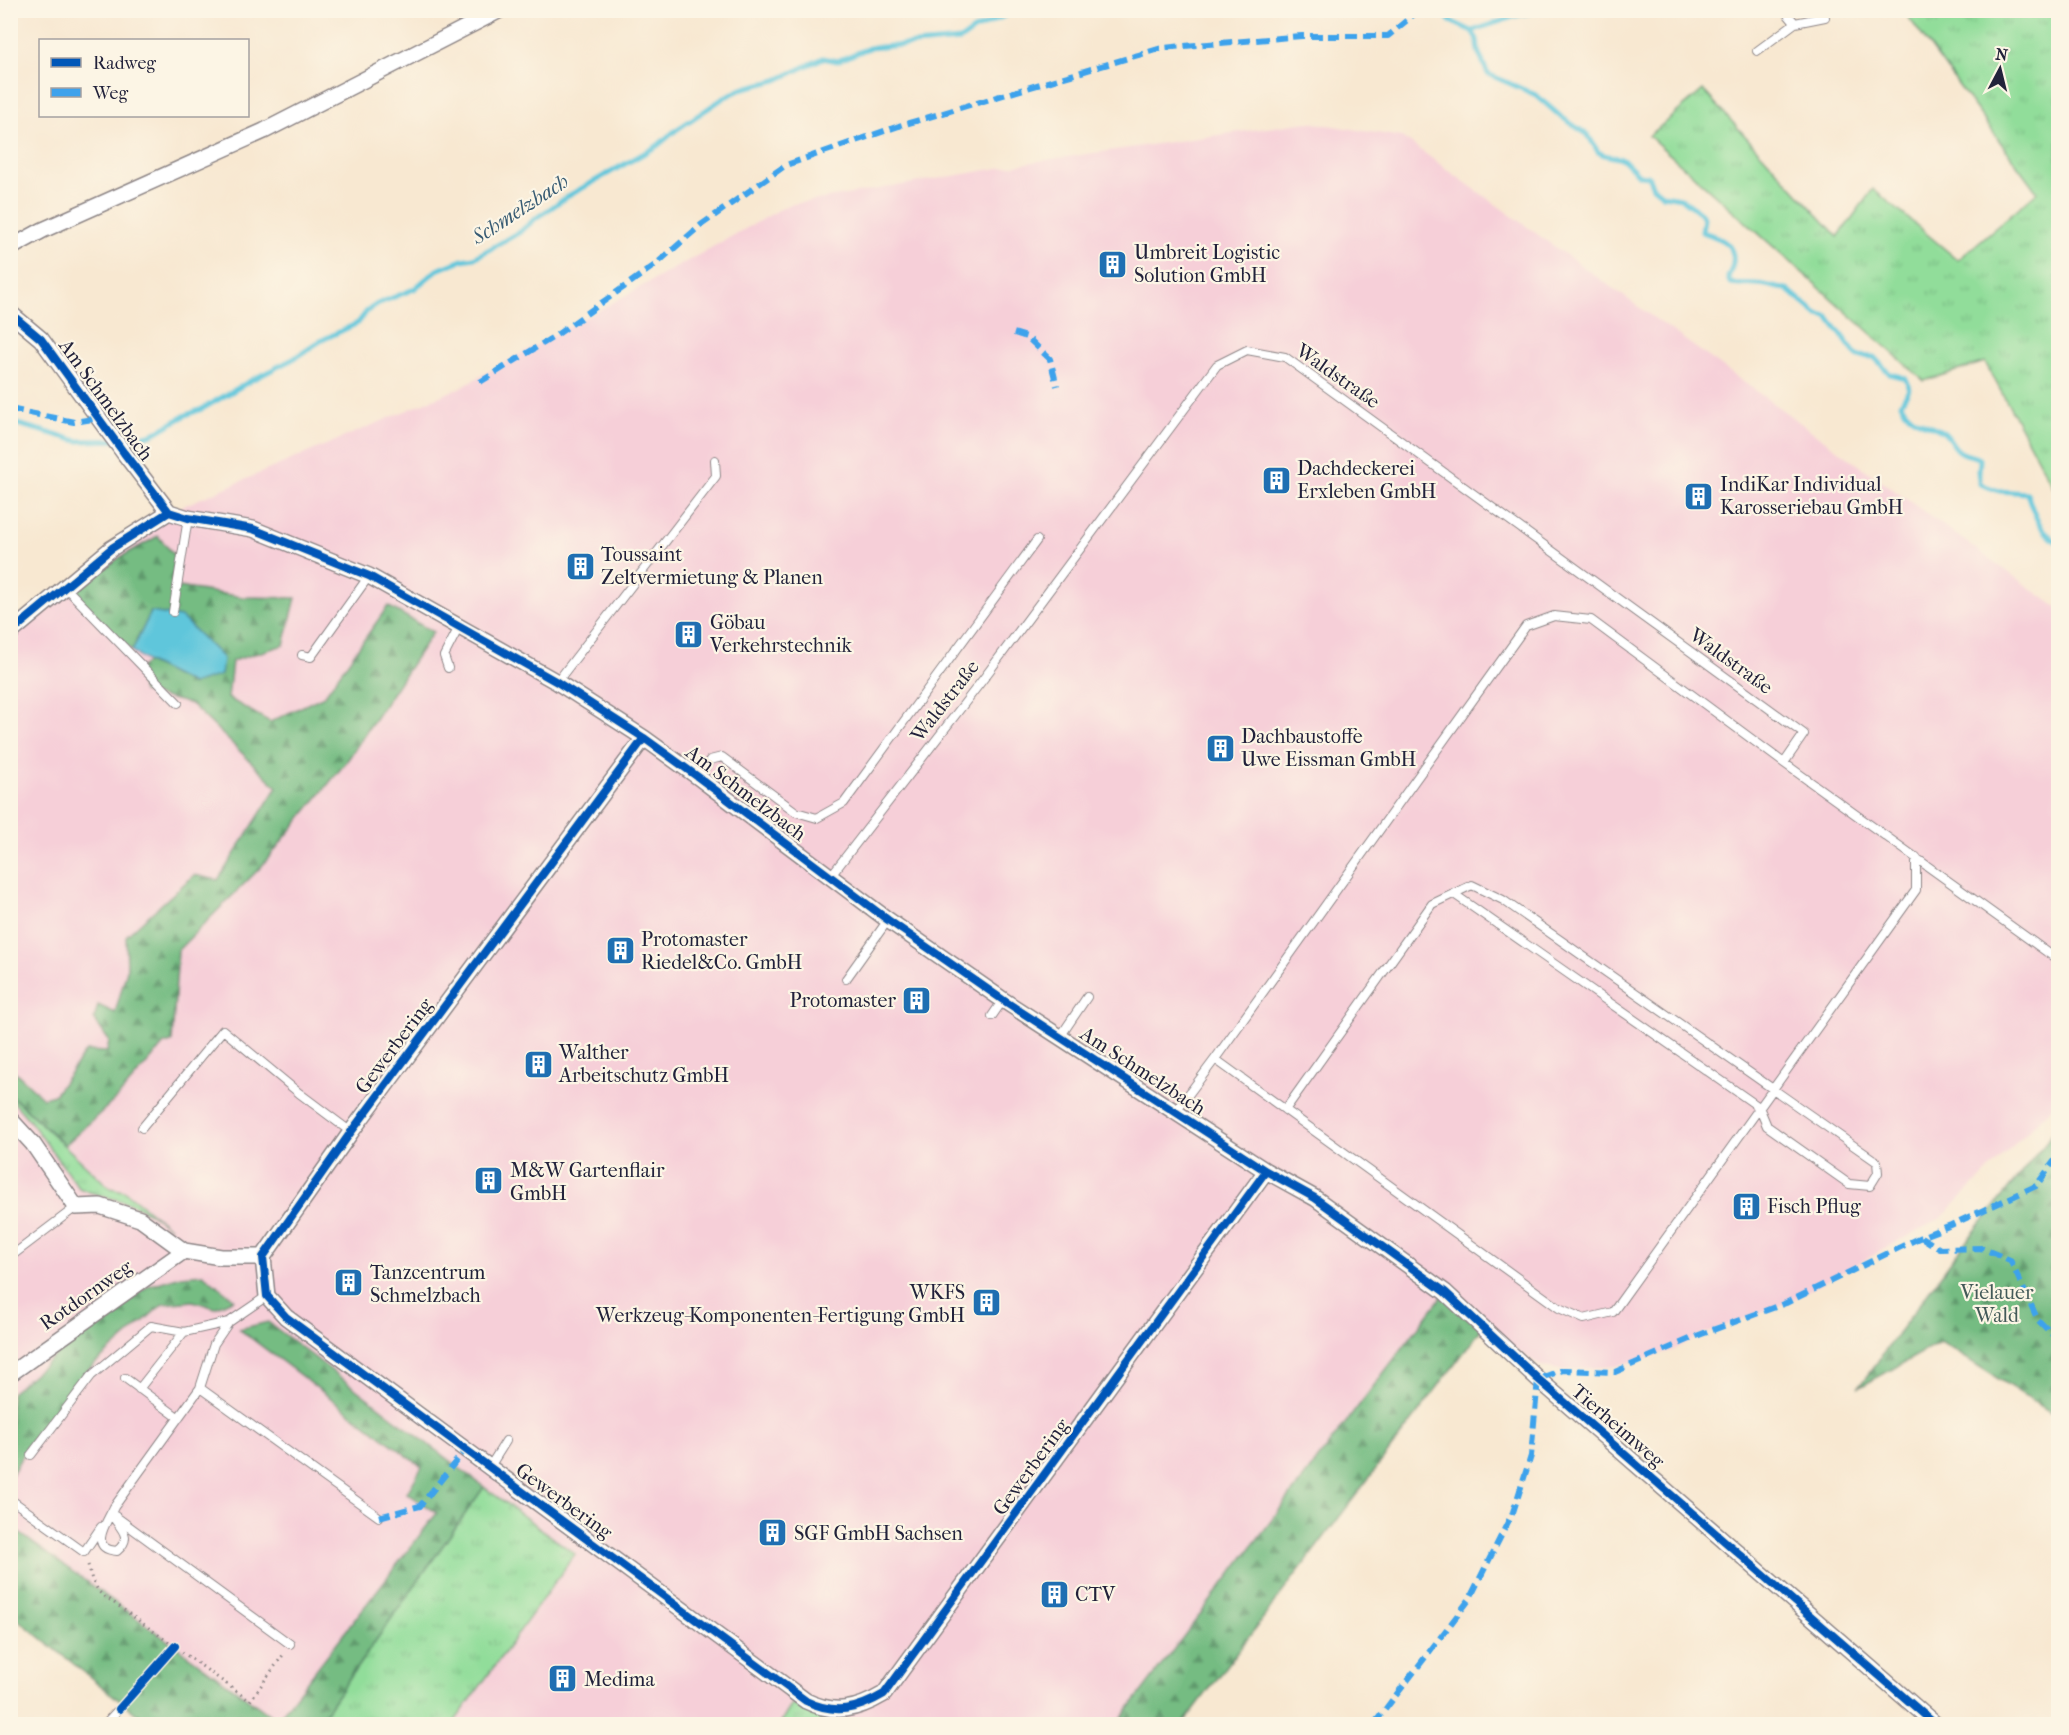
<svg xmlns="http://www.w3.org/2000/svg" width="2069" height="1735" font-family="'IM FELL French Canon',serif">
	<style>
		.built { fill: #f6cfd8 }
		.grass { fill: url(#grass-tufts); stroke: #5a806a; stroke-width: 1.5 }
		.forest { fill: url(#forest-firs); stroke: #4b6f5e; stroke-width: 1.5 }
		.water { fill: #5fc6db; stroke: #40748b; stroke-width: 1.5 }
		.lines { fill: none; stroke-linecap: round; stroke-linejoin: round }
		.stream { stroke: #5fc6db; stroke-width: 5 }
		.service-casing { stroke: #8d8586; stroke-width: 10 }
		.minor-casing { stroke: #8d8586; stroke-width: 18 }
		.path { stroke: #8d8586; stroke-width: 3; stroke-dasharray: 1.5 4.5; stroke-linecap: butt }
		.service { stroke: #fff; stroke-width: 8 }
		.minor { stroke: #fff; stroke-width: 15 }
		.quiet { stroke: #3ea2ec; stroke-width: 6; stroke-dasharray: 12 6; stroke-linecap: butt }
		.cycleway-casing { stroke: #fcf5e5; stroke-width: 11 }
		.cycleway { stroke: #0057b8; stroke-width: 8 }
		.labels { text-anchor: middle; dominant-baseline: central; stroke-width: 4.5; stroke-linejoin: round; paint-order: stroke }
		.poi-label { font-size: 20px; fill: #22223b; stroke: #fcf5e5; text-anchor: start }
		.street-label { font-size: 20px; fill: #22223b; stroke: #fcf5e5 }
		.park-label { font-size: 20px; fill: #435a58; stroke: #fcf5e5 }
		.water-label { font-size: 21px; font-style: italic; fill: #375b73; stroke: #fcf5e5 }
	</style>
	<defs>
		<pattern id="grass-tufts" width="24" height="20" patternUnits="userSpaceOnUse" patternTransform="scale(1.5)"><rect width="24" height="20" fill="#91dd9a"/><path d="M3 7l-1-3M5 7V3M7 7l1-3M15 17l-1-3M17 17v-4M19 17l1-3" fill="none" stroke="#7dbd86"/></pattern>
		<pattern id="forest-firs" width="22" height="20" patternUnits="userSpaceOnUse" patternTransform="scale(1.5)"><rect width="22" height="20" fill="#74bc82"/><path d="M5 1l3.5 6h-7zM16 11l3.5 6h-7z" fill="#5f986c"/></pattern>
	</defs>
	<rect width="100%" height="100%" fill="#fcf5e5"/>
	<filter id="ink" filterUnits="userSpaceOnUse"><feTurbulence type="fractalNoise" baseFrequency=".0167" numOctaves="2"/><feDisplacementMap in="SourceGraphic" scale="12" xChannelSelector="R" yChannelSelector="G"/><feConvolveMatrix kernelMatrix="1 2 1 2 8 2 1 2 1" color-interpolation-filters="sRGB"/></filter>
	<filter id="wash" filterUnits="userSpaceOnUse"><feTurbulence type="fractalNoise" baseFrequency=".008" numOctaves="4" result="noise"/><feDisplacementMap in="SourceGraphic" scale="24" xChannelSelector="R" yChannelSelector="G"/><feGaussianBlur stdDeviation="1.35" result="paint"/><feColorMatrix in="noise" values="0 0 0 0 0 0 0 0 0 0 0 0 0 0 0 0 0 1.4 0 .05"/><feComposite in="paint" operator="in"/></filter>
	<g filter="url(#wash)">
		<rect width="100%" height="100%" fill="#f8e8d1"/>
		<!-- built -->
		<path class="built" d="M1308 122 1402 137 2058 608V1101L1941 1218 1786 1303 1700 1335 1674 1350 1617 1366 1563 1370 1542 1367 1483 1327 1445 1293 1117 1724H283L11 1527V633L169 512 459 388 788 205 1033 162Z"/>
		<!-- grass -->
		<path class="grass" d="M1904 11H2058V496L1985 362 1924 381 1649 136 1703 90 1838 237 1873 189 1958 260 2037 192Z
			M10 1095 110 1188 124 1191 171 1228C157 1218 142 1207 125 1202 110 1197 94 1195 79 1188L30 1121 11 1099Z
			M484 1487 575 1554 453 1724H317Z
			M792 1704 824 1719H845L846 1724H780Z"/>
		<!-- forest -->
		<path class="forest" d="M158 536 174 555 173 586 243 597 296 598 284 645 232 661 228 698 270 722 324 696 388 606 433 632 347 761 261 867 178 950 172 1042 164 1044 118 1097 65 1145 11 1095 10 1067 43 1098 54 1095 86 1051 107 1052 109 1041 94 1019 98 1005 115 1013 127 970 126 936 194 875 218 880 277 787 191 704 143 692 138 669 148 662 192 684 151 612 132 651 73 592 119 558Z
			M2058 1127V1417L1941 1342 1858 1388 1954 1257Z
			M203 1274 234 1299 215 1308 193 1301 163 1304 87 1371 28 1445 11 1476V1393L62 1350 148 1286 181 1276Z
			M1445 1292 1483 1327 1183 1724H1117Z
			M268 1322 484 1487 317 1724H149L11 1614V1527L277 1720 437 1513 407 1493 422 1467 239 1329Z"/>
		<!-- water -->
		<path class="water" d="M151 612 181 617 223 658 221 675 192 684 148 662 132 651Z"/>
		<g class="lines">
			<!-- stream -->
			<path class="stream" d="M1042 10H1046
				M1442 10 1450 21 1472 31 1477 39 1478 51 1488 74 1536 95 1560 116 1588 135 1598 152 1604 155 1623 159 1639 175 1648 176 1653 187 1663 195 1681 198 1701 213 1704 218 1702 232C1727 239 1742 250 1728 277L1730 283C1740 285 1747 283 1757 284 1767 284 1776 289 1787 289L1818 315 1828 317 1857 356 1874 357 1890 374 1905 378C1913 389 1907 393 1901 403 1909 423 1928 422 1943 432 1950 437 1952 445 1958 450 1964 456 1974 455 1980 459 1980 468 1977 475 1980 484L1999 491 2027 493C2035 517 2038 528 2058 543
				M1472 31 1519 15 1541 10
				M10 422 78 441 129 440 153 434 186 415 202 409 250 381 293 359 322 340 358 323 367 311 377 304 414 289 437 270 462 260 474 258 520 232 536 218 570 195 657 146 676 130 725 97 744 88 777 80 823 58 837 61 869 48 960 40 974 30 1017 10"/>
		</g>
	</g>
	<g filter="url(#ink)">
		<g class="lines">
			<defs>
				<path id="service" d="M1784 10 1795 23
					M1757 51 1795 23 1825 17
					M65 587 178 703
					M173 612 188 518
					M302 655 311 657 369 576
					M448 668 444 656 459 627
					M557 682 716 476 715 460
					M698 777 710 760 722 757 796 812 817 818 844 803 1037 540
					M830 877 984 678 1217 365 1247 350 1285 357 1804 734 1784 763
					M846 979 888 920
					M992 1016 1003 1000
					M1060 1037 1087 997
					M1215 1059 1559 1308 1584 1319 1613 1312 1916 890V857
					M1285 1110 1432 904 1472 885 1503 900 1877 1162 1878 1173 1870 1186 1849 1184 1767 1126 1759 1107 1454 894
					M1176 1111 1215 1059 1526 626 1554 616 1591 620 1784 763 2058 960
					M142 1128 223 1030 299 1093 351 1132
					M10 1257 76 1207
					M125 1378 179 1418
					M200 1388 379 1517
					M139 1389 184 1332 229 1322
					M31 1455 91 1376 151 1326 184 1332
					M489 1468 506 1441
					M10 1499 84 1552 101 1527
					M111 1514C120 1529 134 1536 117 1551 87 1549 107 1522 114 1507L200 1388 214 1344 229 1322 267 1296
					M115 1516 290 1644
					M105 1724 119 1709"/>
				<path id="minor" d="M10 248 43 230 264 131 500 10
					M10 313 41 339 124 453 169 512 188 518 253 529 369 576 557 682 644 738 698 777 888 920 1003 1000 1266 1171 1315 1198 1445 1292 1538 1379 1935 1724
					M10 633 112 548 169 512
					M644 738 351 1132 263 1257 267 1296 286 1317 806 1701C835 1715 857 1710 884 1694L1266 1171
					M10 1119 33 1144 76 1207 100 1206 140 1219 184 1251 221 1257H263
					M10 1374 184 1251"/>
			</defs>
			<!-- service casing -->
			<use href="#service" class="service-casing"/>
			<!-- minor casing -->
			<use href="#minor" class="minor-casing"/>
			<!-- path -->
			<path class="path" d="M88 1565 92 1580 99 1592 250 1701 283 1655"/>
			<!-- service -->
			<use href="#service" class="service"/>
			<!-- minor -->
			<use href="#minor" class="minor"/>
			<!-- quiet -->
			<path class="quiet" d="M1014 333 1027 337 1050 359 1057 386
				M480 382 555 336 655 265 701 225 786 165 899 126 1162 48 1302 36H1388L1419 10
				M10 409 74 422 99 418
				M1921 1237 1940 1249 1981 1248 2010 1260 2038 1320 2058 1340
				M379 1517 420 1506 465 1450
				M1374 1724 1469 1600 1513 1512 1531 1456 1538 1379 1563 1370 1615 1372 1699 1335 1786 1303 1921 1237 1951 1225 2036 1186 2058 1156"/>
			<defs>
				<path id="cycleway" d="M10 313 41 339 124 453 169 512 188 518 253 529 369 576 557 682 644 738 698 777 888 920 1003 1000 1266 1171 1315 1198 1445 1292 1538 1379 1935 1724
					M10 633 112 548 169 512
					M644 738 351 1132 263 1257 267 1296 286 1317 806 1701C835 1715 857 1710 884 1694L1266 1171
					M119 1709 175 1646"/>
			</defs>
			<!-- cycleway casing -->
			<use href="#cycleway" class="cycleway-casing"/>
			<!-- cycleway -->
			<use href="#cycleway" class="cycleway"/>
		</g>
	</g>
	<!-- icons -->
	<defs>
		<symbol id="building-square" viewBox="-11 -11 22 22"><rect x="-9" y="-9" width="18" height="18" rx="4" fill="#1f6fb2" stroke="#fcf5e5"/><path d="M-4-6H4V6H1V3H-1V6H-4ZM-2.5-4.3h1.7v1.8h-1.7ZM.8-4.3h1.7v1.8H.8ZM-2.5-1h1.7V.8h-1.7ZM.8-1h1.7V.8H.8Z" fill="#fff"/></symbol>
	</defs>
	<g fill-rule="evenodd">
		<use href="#building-square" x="1096" y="248" width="33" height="33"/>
		<use href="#building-square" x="1260" y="464" width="33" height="33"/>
		<use href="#building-square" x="1682" y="480" width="33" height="33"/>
		<use href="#building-square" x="564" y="550" width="33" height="33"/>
		<use href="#building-square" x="672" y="618" width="33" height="33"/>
		<use href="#building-square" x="1204" y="732" width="33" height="33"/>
		<use href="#building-square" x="604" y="934" width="33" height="33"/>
		<use href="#building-square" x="900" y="984" width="33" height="33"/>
		<use href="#building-square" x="522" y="1048" width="33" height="33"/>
		<use href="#building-square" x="472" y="1164" width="33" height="33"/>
		<use href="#building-square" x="1730" y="1190" width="33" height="33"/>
		<use href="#building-square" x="332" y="1266" width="33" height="33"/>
		<use href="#building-square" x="970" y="1286" width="33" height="33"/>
		<use href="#building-square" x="756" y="1516" width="33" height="33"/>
		<use href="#building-square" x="1038" y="1578" width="33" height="33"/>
		<use href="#building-square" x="546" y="1662" width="33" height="33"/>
	</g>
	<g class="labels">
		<!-- poi labels -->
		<g class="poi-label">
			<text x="1134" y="252">Umbreit Logistic<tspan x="1134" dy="23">Solution GmbH</tspan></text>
			<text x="1297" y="468">Dachdeckerei<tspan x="1297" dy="23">Erxleben GmbH</tspan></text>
			<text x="1720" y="484">IndiKar Individual<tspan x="1720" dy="23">Karosseriebau GmbH</tspan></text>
			<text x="601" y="554">Toussaint<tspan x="601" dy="23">Zeltvermietung &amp; Planen</tspan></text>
			<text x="710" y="622">Göbau<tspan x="710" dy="23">Verkehrstechnik</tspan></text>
			<text x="1241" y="736">Dachbaustoffe<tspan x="1241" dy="23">Uwe Eissman GmbH</tspan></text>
			<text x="641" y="939">Protomaster<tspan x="641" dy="23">Riedel&amp;Co. GmbH</tspan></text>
			<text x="896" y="1000" text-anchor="end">Protomaster</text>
			<text x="559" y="1052">Walther<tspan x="559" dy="23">Arbeitschutz GmbH</tspan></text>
			<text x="510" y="1170">M&amp;W Gartenflair<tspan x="510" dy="23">GmbH</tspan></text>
			<text x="1767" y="1206">Fisch Pflug</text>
			<text x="370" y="1272">Tanzcentrum<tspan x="370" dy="23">Schmelzbach</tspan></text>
			<text x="965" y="1292" text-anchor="end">WKFS<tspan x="965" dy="23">Werkzeug-Komponenten-Fertigung GmbH</tspan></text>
			<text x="794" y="1533">SGF GmbH Sachsen</text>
			<text x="1075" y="1594">CTV</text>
			<text x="584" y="1679">Medima</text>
		</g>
		<!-- street labels -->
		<g class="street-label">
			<text transform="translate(1338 376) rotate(35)">Waldstraße</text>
			<text transform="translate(106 400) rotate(54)">Am Schmelzbach</text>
			<text transform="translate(1731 661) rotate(36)">Waldstraße</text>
			<text transform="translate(945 701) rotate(-52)">Waldstraße</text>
			<text transform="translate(746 793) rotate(37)">Am Schmelzbach</text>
			<text transform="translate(394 1046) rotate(-53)">Gewerbering</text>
			<text transform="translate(1143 1071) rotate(33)">Am Schmelzbach</text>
			<text transform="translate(86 1295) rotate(-35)">Rotdornweg</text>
			<text transform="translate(1618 1426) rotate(41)">Tierheimweg</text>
			<text transform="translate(1031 1467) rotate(-54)">Gewerbering</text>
			<text transform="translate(564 1501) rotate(36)">Gewerbering</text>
		</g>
		<!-- park labels -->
		<g class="park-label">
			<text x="1997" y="1292">Vielauer<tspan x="1997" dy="23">Wald</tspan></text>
		</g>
		<!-- water labels -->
		<g class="water-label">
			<text transform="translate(520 209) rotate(-33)">Schmelzbach</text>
		</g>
	</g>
	<!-- margin -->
	<rect width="2069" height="1735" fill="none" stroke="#fcf5e5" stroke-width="36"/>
	<!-- legend -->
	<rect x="39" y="39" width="210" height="78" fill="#fcf5e5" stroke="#a5a1a1" stroke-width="1.5"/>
	<rect x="51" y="58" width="30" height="9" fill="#0057b8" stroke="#a5a1a1" stroke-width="1.5"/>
	<text x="93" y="69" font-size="18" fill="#22223b">Radweg</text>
	<rect x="51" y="88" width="30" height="9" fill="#3ea2ec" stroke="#a5a1a1" stroke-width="1.5"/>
	<text x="93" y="99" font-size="18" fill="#22223b">Weg</text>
	<!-- north arrow -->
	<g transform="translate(2000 69) rotate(7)" stroke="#fcf5e5" stroke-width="4.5" paint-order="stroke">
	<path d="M0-4.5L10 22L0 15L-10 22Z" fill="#22223b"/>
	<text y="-9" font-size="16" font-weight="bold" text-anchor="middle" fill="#22223b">N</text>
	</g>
</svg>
